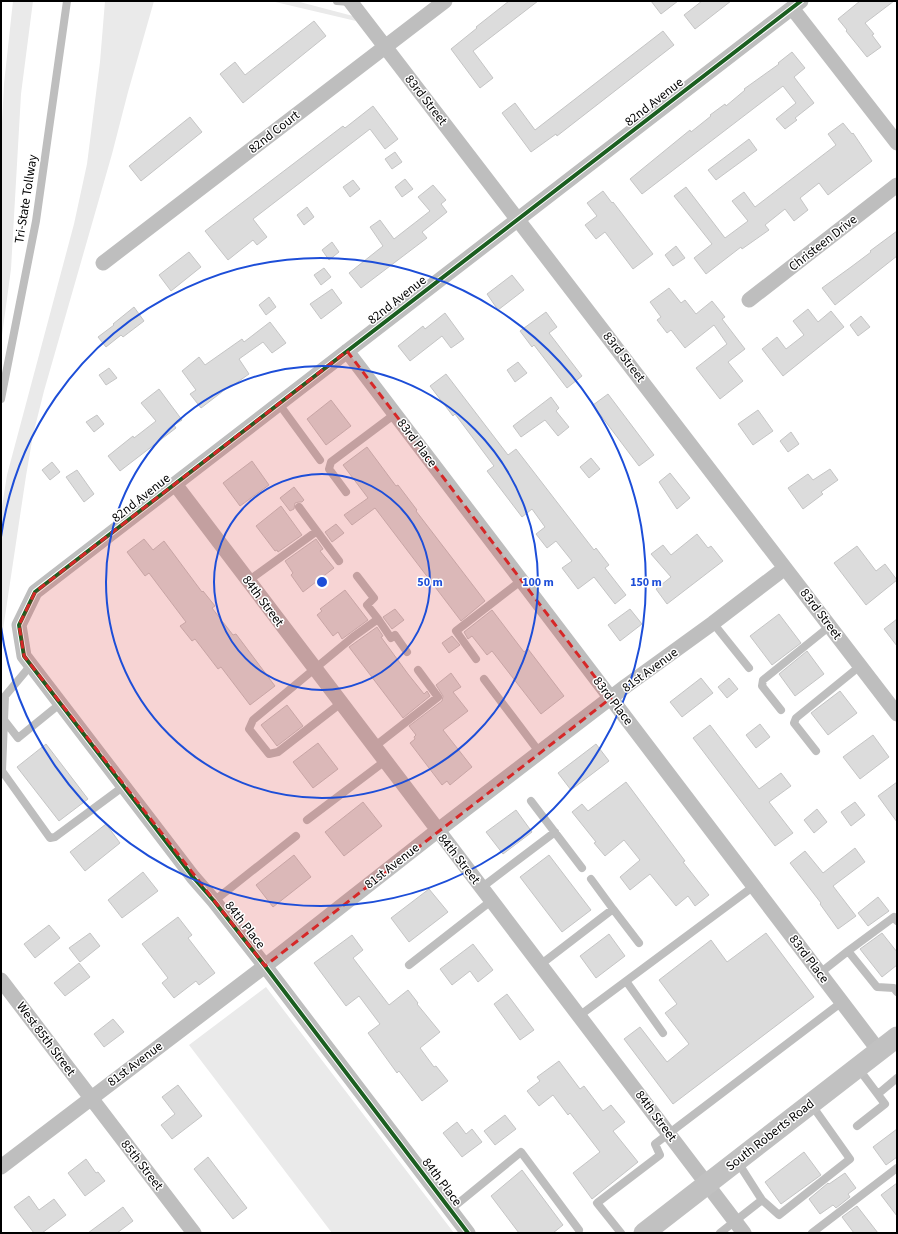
<svg xmlns="http://www.w3.org/2000/svg" width="898" height="1234" font-family="'Source Sans 3',sans-serif">
	<style>
		.green { fill: #eaeaea }
		.building { fill: #dcdcdc; stroke: #c5c5c5 }
		.lines { fill: none; stroke-linecap: round; stroke-linejoin: round }
		.lane { stroke: #bebebe; stroke-width: 8 }
		.street { stroke: #bebebe; stroke-width: 15 }
		.secondary { stroke: #c1c1c1; stroke-width: 21 }
		.cycleway-casing { stroke: #fff; stroke-width: 6 }
		.cycleway { stroke: #1b5e20; stroke-width: 4 }
		.marked { fill: #d62828; fill-opacity: 0.2; stroke: #d62828; stroke-width: 3; stroke-dasharray: 8 5; stroke-linejoin: round }
		.ring { fill: none; stroke: #1d4ed8; stroke-width: 2 }
		.labels { text-anchor: middle; dominant-baseline: central; stroke-width: 3; stroke-linejoin: round; paint-order: stroke }
		.street-label { font-size: 13px; fill: #000; stroke: #fff }
		.centre { fill: #1d4ed8; stroke: #fff; stroke-width: 2 }
		.ring-label { font-size: 12px; text-anchor: middle; font-weight: bold; fill: #1d4ed8; stroke: #fff; stroke-width: 3; stroke-linejoin: round; paint-order: stroke }
	</style>
	<rect width="100%" height="100%" fill="#fff"/>
	<!-- green -->
	<path class="green" d="M13 1H33L21 94 11 269 1 343V142L4 84Z
		M105 1H154L128 92 112 154 44 391 33 435 26 476 1 643V513L7 475 74 224 87 164 100 62Z
		M271 1H296L353 16 356 21Z
		M266 987 454 1233H332L189 1045Z"/>
	<!-- building -->
	<path class="building" d="M509 1H538L473 51 493 78 480 88 451 49 477 28 476 27Z
		M651 1H678L661 14Z
		M702 1H731L695 29 684 15Z
		M860 1H894L865 23 874 34 872 35 881 47 867 57 846 31 847 30 838 19Z
		M314 21 326 36 243 103 220 74 235 62 245 75Z
		M663 31 674 45 557 136 556 134 531 152 502 113 515 103 535 130Z
		M792 52 805 68 794 77 814 103 795 118 797 120 785 129 776 119 796 103 783 86 642 194 630 179 690 130 691 132 711 116 710 115 725 104 726 106 745 90 744 89 779 64 778 63Z
		M373 106 398 139 385 149 370 129 253 219 267 237 257 245 253 240 228 260 205 231 343 126 345 128Z
		M190 117 202 132 141 181 129 166Z
		M843 123 852 134 853 133 872 161 828 195 819 183 800 198 808 210 794 221 785 209 765 225 769 230 742 249 741 247 706 274 694 258 712 244 674 196 686 187 725 238 748 221 732 201 744 192 755 207 836 145 828 134Z
		M749 139 757 150 716 180 708 170Z
		M395 152 402 162 392 169 385 159Z
		M405 179 413 189 402 197 395 187Z
		M353 180 360 189 350 197 343 187Z
		M433 185 446 200 441 204 447 212 422 232 427 238 361 288 349 273 383 246 370 227 380 220 394 239 430 211 418 197Z
		M603 191 612 203 613 202 653 254 633 269 605 232 596 239 585 225 597 216 587 203Z
		M307 207 314 217 304 225 297 215Z
		M897 231V256L835 305 822 288 851 267 871 252 870 251Z
		M332 242 339 252 329 260 322 250Z
		M676 246 685 258 673 266 665 255Z
		M189 252 201 267 171 291 159 275Z
		M324 268 331 277 321 285 314 275Z
		M512 275 524 290 498 310 487 294Z
		M669 288 681 303 685 300 696 314 712 301 725 317 722 319 745 349 728 362 743 381 720 399 696 368 727 344 714 325 685 348 671 330 667 333 657 320 661 317 650 302Z
		M332 289 342 303 321 319 310 304Z
		M269 297 276 307 266 315 259 305Z
		M134 307 144 321 123 337 121 335 106 347 98 337 114 325 113 324Z
		M808 309 818 322 831 311 844 327 783 376 762 349 777 337 786 349 804 335 793 321Z
		M546 312 557 327 549 333 582 376 567 388 534 345 532 347 520 331Z
		M445 313 464 339 451 348 442 336 410 361 398 346 423 326 425 329Z
		M861 316 870 327 858 336 850 325Z
		M270 322 286 343 272 353 263 342 239 359 249 374 232 386 231 385 201 408 190 394 196 390 182 371 199 357 205 365 242 339 244 342Z
		M518 362 527 373 515 382 507 370Z
		M109 368 117 378 106 385 99 375Z
		M446 374 508 455 516 449 594 550 596 548 609 565 605 568 626 595 615 604 594 577 578 589 562 568 572 561 556 541 547 548 536 534 545 527 532 509 522 517 487 471 494 466 455 414 453 416 430 386Z
		M159 389 182 420 174 425 176 428 120 471 108 456 133 436 134 438 156 421 141 403Z
		M608 394 654 455 639 466 593 405Z
		M551 397 559 408 556 411 569 427 558 436 545 420 521 437 513 426Z
		M331 400 351 426 326 445 307 419Z
		M758 410 773 431 753 445 738 424Z
		M97 415 104 424 94 432 86 422Z
		M791 432 799 444 788 452 780 441Z
		M367 447 396 486 398 485 417 510 416 511 485 601 461 621 375 508 352 525 344 515 368 498 343 465Z
		M591 458 600 469 589 478 580 467Z
		M252 461 269 485 240 506 223 483Z
		M52 462 60 472 50 480 42 470Z
		M830 469 838 480 821 492 823 494 803 509 788 488 808 474 813 480Z
		M77 470 94 494 84 502 66 477Z
		M670 473 690 498 677 509 659 482Z
		M294 487 304 500 302 502H299L295 503 294 509 290 511 280 498Z
		M281 506 302 535 278 552 277 550 275 551 256 526Z
		M336 524 344 533 332 542 325 532Z
		M697 534 708 548 711 546 723 561 667 604 656 589 671 577 651 554 663 545 671 555Z
		M144 539 153 550 164 541 202 592 203 591 215 606 212 608 233 635 236 634 275 686 250 705 221 667 218 669 195 639 192 641 180 626 186 622 149 573 145 576 127 552Z
		M316 539 323 549 320 551 334 568 303 592 291 575 293 573 285 561Z
		M857 546 876 571 885 564 897 580 866 605 834 563Z
		M345 590 368 620 342 639 338 632 333 636 317 615 322 611 320 609Z
		M395 609 404 620 392 629 383 617Z
		M630 609 642 624 620 641 608 625Z
		M492 610 524 652 528 649 564 696 541 714 492 651 487 655 472 636 468 639 464 632Z
		M779 614 801 643 772 665 750 636Z
		M897 619V646L884 629Z
		M377 627 383 636 381 637 408 674 424 694 427 691 430 696 403 718 349 647Z
		M452 636 460 645 449 653 442 643Z
		M807 651 824 674 795 696 779 674Z
		M451 673 461 687 453 692 468 711 443 730 472 767 450 785 447 781 442 785 410 743 415 739 414 737 416 735 409 726 442 701 443 696 436 685Z
		M701 678 713 693 682 717 670 702Z
		M729 678 738 689 727 698 718 687Z
		M840 691 857 713 828 735 811 713Z
		M287 705 303 726 277 746 261 725Z
		M760 724 770 737 756 748 746 735Z
		M710 725 759 789 781 773 791 786 769 802 793 833 775 846 693 738Z
		M873 735 889 757 860 779 843 757Z
		M318 743 338 769 313 788 293 762Z
		M46 744 88 799 59 821 17 767Z
		M596 744 609 761 571 790 558 773Z
		M626 782 685 861 683 862 709 895 695 906 688 896 676 906 650 874 630 890 620 877 640 860 624 840 605 856 594 843 596 842 572 812 582 804 588 811Z
		M897 782V822L878 796Z
		M363 802 382 826 344 856 325 832Z
		M855 802 865 815 851 826 841 812Z
		M817 809 827 822 814 833 804 820Z
		M516 810 532 832 503 854 486 832Z
		M106 824 120 843 85 871 70 852Z
		M855 848 865 862 833 886 856 916 838 929 820 904 821 903 790 863 805 851 823 873Z
		M294 855 311 877 273 907 256 885Z
		M549 855 591 910 562 932 520 877Z
		M143 872 158 891 122 918 108 900Z
		M429 889 448 912 409 942 391 918Z
		M878 897 889 911 868 926 858 913Z
		M178 917 192 935 188 938 215 973 199 985 196 981 174 998 162 983 168 978 142 944Z
		M49 925 60 938 35 958 24 944Z
		M90 933 100 946 80 962 69 948Z
		M766 933 814 997 673 1104 624 1039 640 1027 667 1062 689 1044 665 1013 677 1004 659 980 711 940 727 962Z
		M882 933 897 952V965L882 977 860 949Z
		M609 934 625 956 596 978 580 956Z
		M352 935 363 950 353 958 389 1005 408 990 418 1003 417 1004 440 1032 420 1048 434 1067 436 1066 448 1081 422 1101 399 1071 397 1073 368 1033 380 1024 359 996 346 1006 314 963Z
		M473 944 493 970 478 982 470 971 452 985 440 969Z
		M79 963 90 977 65 996 54 983Z
		M507 994 534 1030 520 1040 494 1004Z
		M113 1019 124 1032 104 1047 94 1034Z
		M559 1061 580 1089 584 1086 603 1111 611 1105 625 1122 613 1131 638 1162 592 1199 573 1173 600 1152 570 1113 568 1115 553 1095 539 1106 527 1091 540 1081 537 1077Z
		M178 1085 202 1116 172 1139 161 1125 175 1114 162 1097Z
		M505 1115 516 1129 495 1145 484 1131Z
		M457 1122 466 1134 472 1129 482 1142 462 1157 443 1133Z
		M897 1129V1157L886 1165 873 1147Z
		M804 1152 821 1175 781 1204 765 1182Z
		M208 1157 247 1208 233 1219 194 1169Z
		M86 1159 96 1173 98 1172 105 1181 85 1196 68 1173Z
		M522 1170 563 1225 553 1233H519L491 1196Z
		M845 1173 856 1188 848 1194 850 1197 836 1208 833 1205 820 1214 809 1199 828 1183 829 1184Z
		M897 1183V1216L881 1195Z
		M29 1196 39 1210 54 1199 66 1215 42 1233H34L14 1207Z
		M857 1206 878 1233H854L842 1217Z
		M123 1207 133 1221 117 1233H88Z"/>
	<g class="lines">
		<!-- lane -->
		<path class="lane" d="M337 1 350 2
			M1 399 36 221 67 1
			M279 404 320 460
			M346 492 329 469 331 462 395 414
			M299 507 339 561
			M248 581 317 531
			M378 619 391 638 395 635 407 652
			M713 623 749 668
			M476 659 456 631 522 580
			M31 665 5 696 2 771 50 838 55 837 124 786
			M484 679 540 753
			M341 703 278 752 269 754 249 729 253 720 353 637 378 619 367 605 374 598 357 576
			M781 710 762 686 763 680 830 626
			M4 720 18 738 61 703
			M374 747 438 697 418 670
			M816 751 794 723 796 718 860 666
			M531 801 582 868
			M307 820 385 761
			M591 879 613 909
			M481 888 555 832
			M214 901 296 836
			M897 921 894 917 848 951 877 987 894 988 897 992
			M409 965 491 901
			M540 965 613 909 639 943
			M820 973 848 951
			M626 981 663 1033
			M579 1016 754 886
			M878 1094 897 1078
			M857 1126 885 1104 858 1068
			M737 1161 762 1200
			M450 1210 521 1152 579 1230
			M621 1233 597 1203 660 1155 655 1144 842 1002
			M720 1233 762 1200 779 1215 850 1159 811 1104
			M812 1233 897 1168"/>
		<!-- street -->
		<path class="street" d="M350 1 897 714
			M792 8 897 143
			M103 263 445 1
			M749 300 897 185
			M347 351 879 1051
			M175 484 744 1233
			M1 980 194 1233
			M1 1167 265 966 437 831 626 686 713 623 785 568
			M468 1233 265 966 214 901 193 877 24 656 19 625 35 592 801 1"/>
		<!-- secondary -->
		<path class="secondary" d="M644 1233 897 1037"/>
		<defs>
			<path id="cycleway" d="M468 1233 265 966 214 901 193 877 24 656 19 625 35 592 801 1"/>
		</defs>
		<!-- cycleway casing -->
		<use href="#cycleway" class="cycleway-casing"/>
		<!-- cycleway -->
		<use href="#cycleway" class="cycleway"/>
	</g>
	<!-- marked area -->
	<path class="marked" d="M347 351 611 698 265 966 24 656 19 625 35 592Z"/>
	<!-- distance rings -->
	<g class="ring">
		<circle cx="322" cy="582" r="108"/>
		<circle cx="322" cy="582" r="216"/>
		<path d="M1 537A324 324 0 1 1 1 627"/>
	</g>
	<g class="labels">
		<!-- street labels -->
		<g class="street-label">
			<text transform="translate(426 100) rotate(52)">83rd Street</text>
			<text transform="translate(654 102) rotate(-38)">82nd Avenue</text>
			<text transform="translate(274 132) rotate(-38)">82nd Court</text>
			<text transform="translate(26 199) rotate(-81)">Tri-State Tollway</text>
			<text transform="translate(823 243) rotate(-38)">Christeen Drive</text>
			<text transform="translate(397 300) rotate(-38)">82nd Avenue</text>
			<text transform="translate(624 357) rotate(52)">83rd Street</text>
			<text transform="translate(417 443) rotate(53)">83rd Place</text>
			<text transform="translate(141 498) rotate(-38)">82nd Avenue</text>
			<text transform="translate(263 601) rotate(53)">84th Street</text>
			<text transform="translate(821 614) rotate(53)">83rd Street</text>
			<text transform="translate(650 670) rotate(-36)">81st Avenue</text>
			<text transform="translate(613 701) rotate(53)">83rd Place</text>
			<text transform="translate(459 859) rotate(52)">84th Street</text>
			<text transform="translate(392 866) rotate(-38)">81st Avenue</text>
			<text transform="translate(245 925) rotate(52)">84th Place</text>
			<text transform="translate(809 959) rotate(53)">83rd Place</text>
			<text transform="translate(46 1039) rotate(53)">West 85th Street</text>
			<text transform="translate(135 1064) rotate(-37)">81st Avenue</text>
			<text transform="translate(656 1116) rotate(53)">84th Street</text>
			<text transform="translate(770 1135) rotate(-38)">South Roberts Road</text>
			<text transform="translate(142 1165) rotate(52)">85th Street</text>
			<text transform="translate(442 1182) rotate(53)">84th Place</text>
		</g>
	</g>
	<circle cx="322" cy="582" r="6" class="centre"/>
	<g class="ring-label">
		<text x="430" y="586">50 m</text>
		<text x="538" y="586">100 m</text>
		<text x="646" y="586">150 m</text>
	</g>
	<!-- border -->
	<rect width="898" height="1234" fill="none" stroke="#000000" stroke-width="4"/>
</svg>
